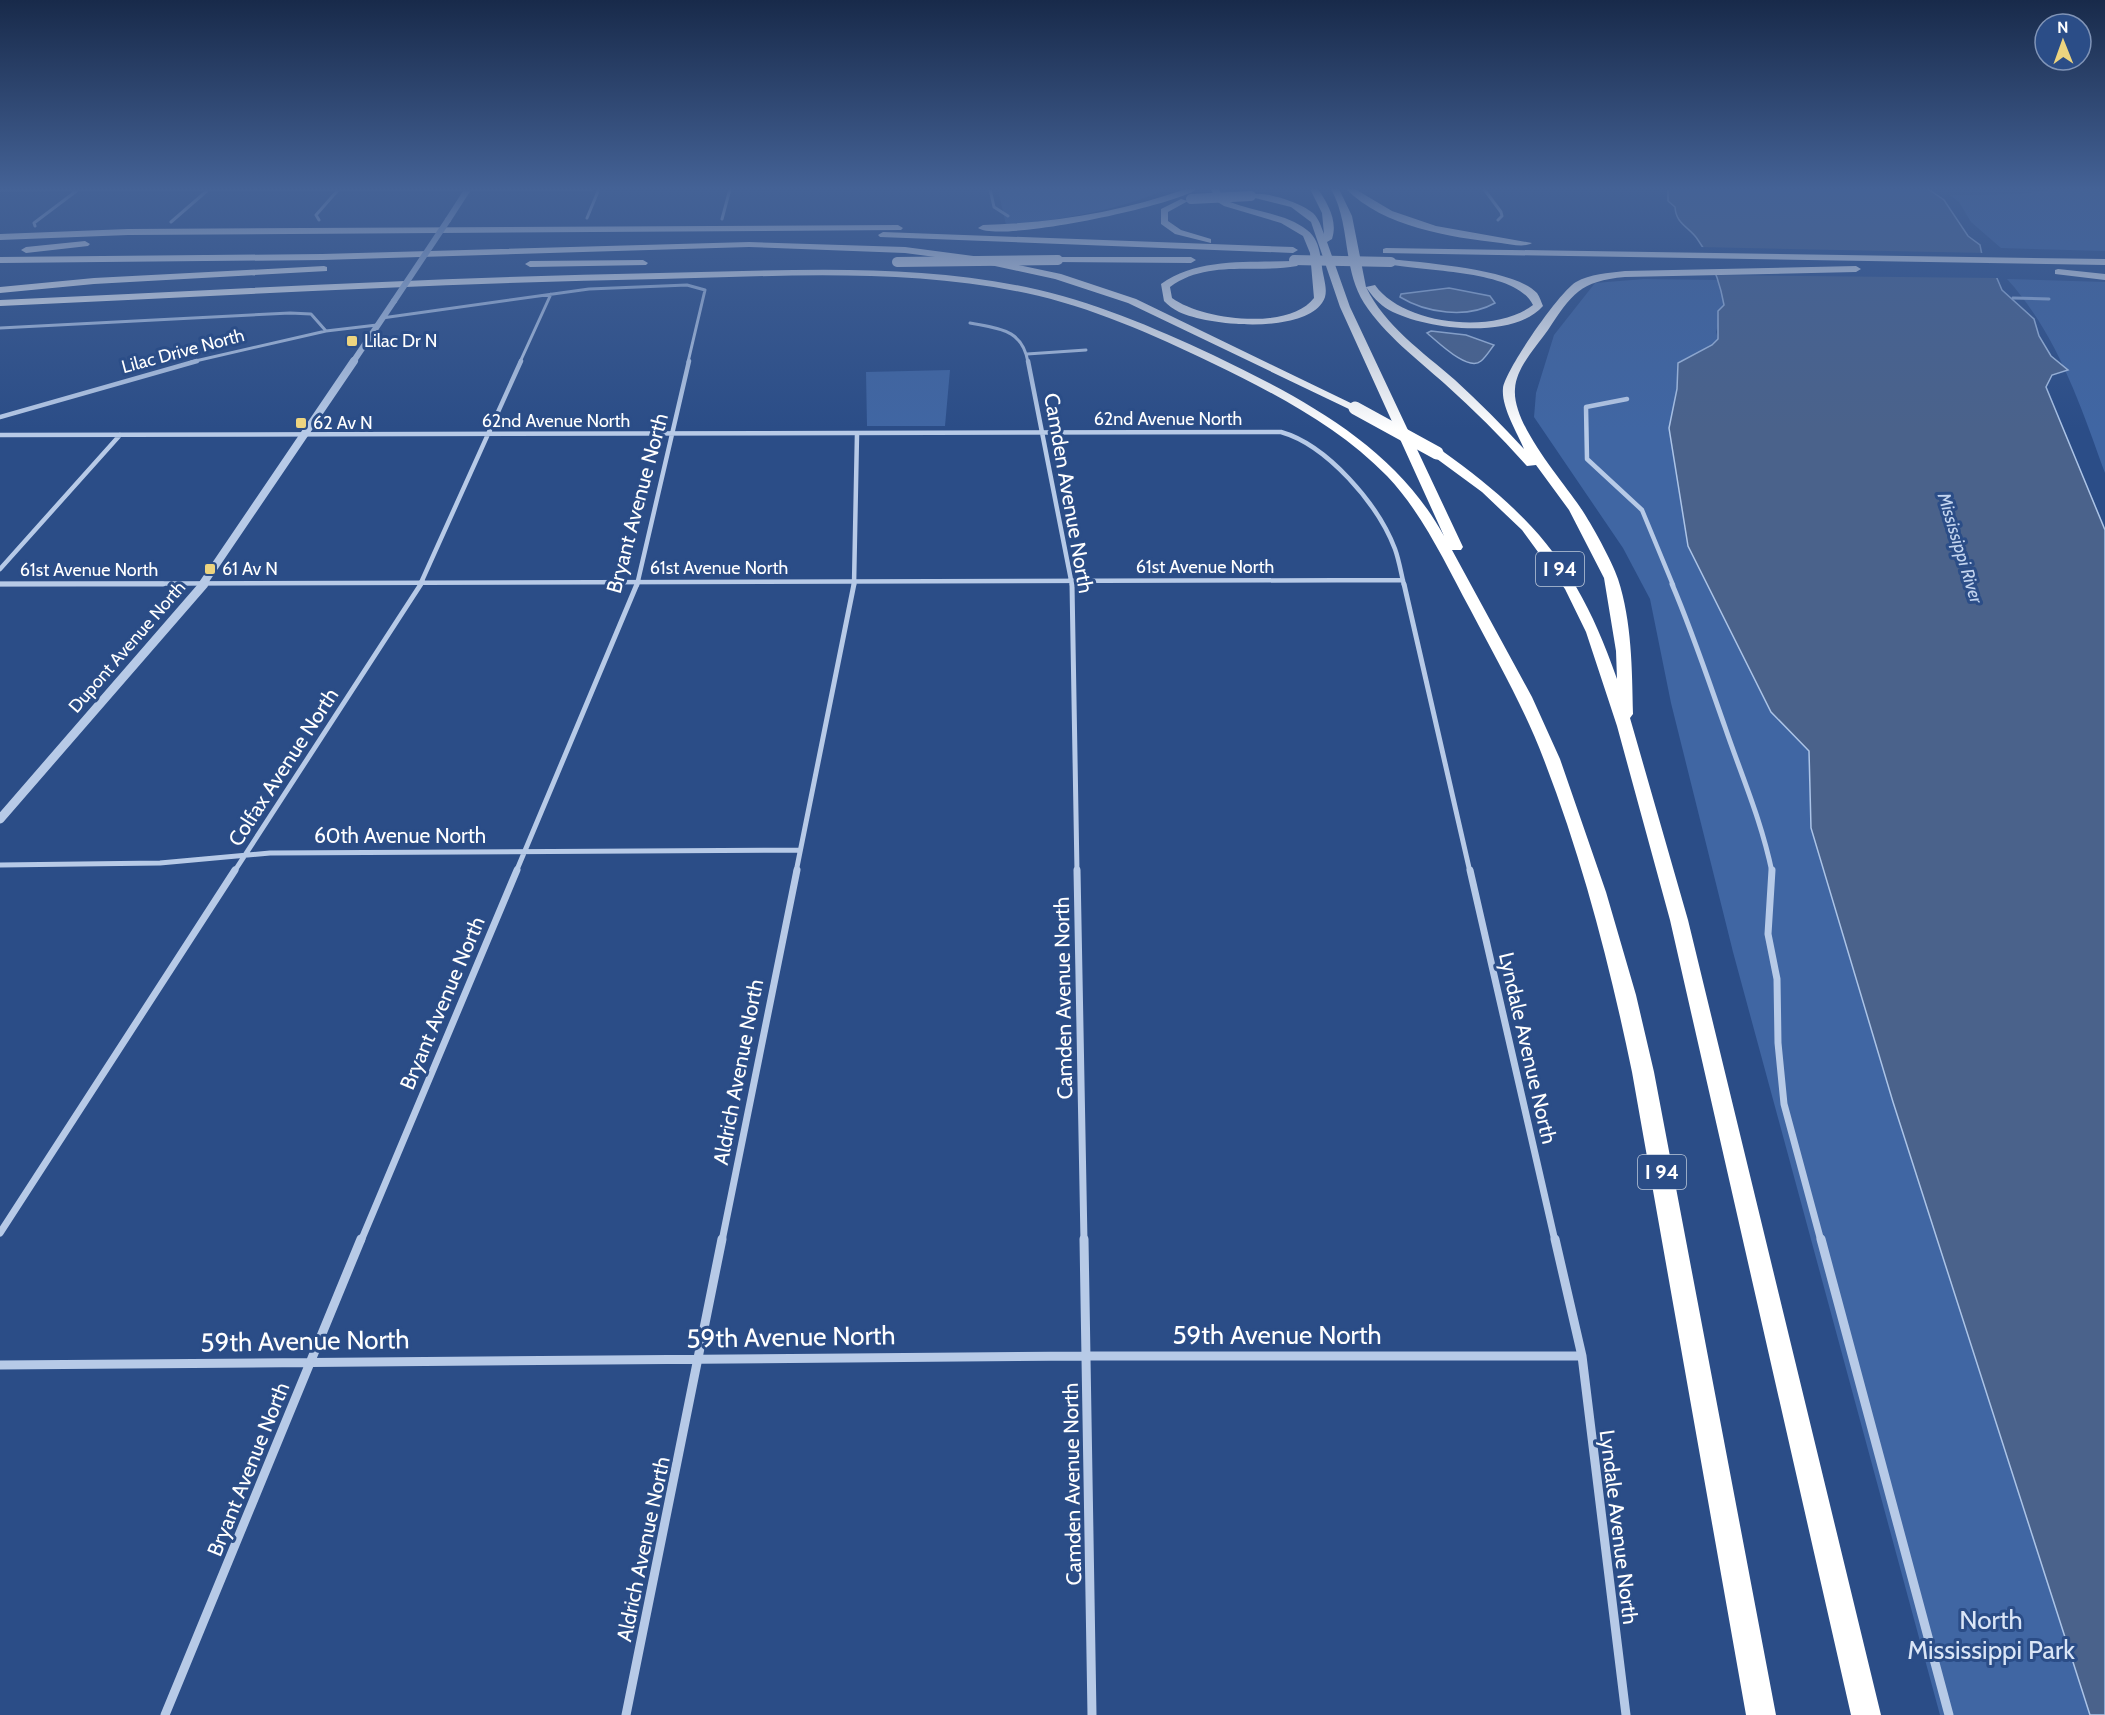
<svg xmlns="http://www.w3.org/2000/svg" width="2105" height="1715" font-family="Cabin,sans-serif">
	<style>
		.green { fill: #4066a3 }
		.water { fill: #4a628b; stroke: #acc4e7; stroke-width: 1.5 }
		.pier { fill: #2b4d87 }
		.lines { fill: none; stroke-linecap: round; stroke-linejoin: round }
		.stream { stroke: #acc4e7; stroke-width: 3 }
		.minor-far4 { stroke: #b7cae7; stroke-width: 3 }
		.minor-far3 { stroke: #b7cae7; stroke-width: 4.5 }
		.minor-far2 { stroke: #b7cae7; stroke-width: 5 }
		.minor-far1 { stroke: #b7cae7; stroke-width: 7 }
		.minor { stroke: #b7cae7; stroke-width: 9 }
		.tertiary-far2 { stroke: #b7cae7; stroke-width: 6 }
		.tertiary-far1 { stroke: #b7cae7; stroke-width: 8 }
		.tertiary { stroke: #b7cae7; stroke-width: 9 }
		.motorway { fill: #fff; fill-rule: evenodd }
		.tertiary-bridge { stroke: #b7cae7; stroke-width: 6 }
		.motorway-bridge-far1 { stroke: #fff; stroke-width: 10 }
		.motorway-bridge { stroke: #fff; stroke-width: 13 }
		.poi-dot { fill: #edd47f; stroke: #2b4d87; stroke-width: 2 }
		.labels { text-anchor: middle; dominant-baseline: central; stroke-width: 6; stroke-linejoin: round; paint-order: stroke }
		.far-poi-label { font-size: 18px; fill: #fff; stroke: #2b4d87; text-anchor: start }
		.far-street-label { font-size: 18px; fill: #fff; stroke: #2b4d87 }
		.far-water-label { font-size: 18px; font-style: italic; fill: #c3d4ef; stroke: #2b4d87 }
		.shield { fill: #2b4d87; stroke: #bfcadb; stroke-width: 1.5 }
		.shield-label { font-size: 20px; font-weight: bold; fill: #fff }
		.street-label { font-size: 21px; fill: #fff; stroke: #2b4d87 }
		.near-street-label { font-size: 26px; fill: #fff; stroke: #2b4d87 }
		.near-park-label { font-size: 26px; fill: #dae5f6; stroke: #2b4d87 }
	</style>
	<rect width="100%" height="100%" fill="#2b4d87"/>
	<!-- green -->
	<path class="green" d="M998 189H1167C1117 211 1060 220 1006 225Z
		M2060 189H2105V251L2001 248 1971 222 1959 202 1950 195 2021 194Z
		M1644 279 1720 280 1724 305 1716 332 1718 339 1712 345 1678 364 1677 389 1771 712 1809 751 1811 828 1893 1102 2090 1715H1940L1733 952 1671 703 1650 599 1623 548 1534 417 1536 393 1554 335 1595 283Z
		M2007 279 2105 282V473C2080 404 2057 334 2007 279Z
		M950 370 945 426H867L866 372Z"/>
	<!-- water -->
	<path class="water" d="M1668 189H1928L1944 200 1968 236 1980 245 1982 255 1993 269 2002 290 2034 319 2039 336 2051 356 2068 370 2052 375 2046 387 2105 530V1715H2090L1893 1102 1811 828 1809 751 1771 712 1688 546 1669 428 1677 389 1678 363 1712 345 1718 339V311L1724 305C1720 282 1712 260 1698 240 1690 227 1676 225 1675 207L1668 201Z
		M1449 288 1490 296 1495 303C1467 319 1426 313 1400 297L1401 294Z
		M1431 331 1466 335 1494 345C1490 350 1486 357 1481 361 1468 372 1438 342 1427 333Z"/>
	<!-- pier -->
	<path class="pier" d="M1699 247 1985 253 1986 261 1996 267 2000 278 1714 275Z"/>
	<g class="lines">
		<!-- stream -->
		<path class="stream" d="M2013 298 2049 299"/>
		<!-- minor-far4 -->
		<path class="minor-far4" d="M990 189 994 207 1008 216
			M1484 189 1501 212 1502 216 1498 220
			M0 190 593 189
			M587 218 599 189
			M722 219 730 189
			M319 220 316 215 339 189
			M171 222 209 189
			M35 226 34 223 79 189
			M382 318 589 289 687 285 705 290 688 362
			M970 323C1000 329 1022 329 1028 362
			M0 328 290 313 311 314 326 331
			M1027 354 1086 350
			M191 362 326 331 377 325
			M520 362 551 294"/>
		<!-- minor-far3 -->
		<path class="minor-far3" d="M1028 361 1072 585
			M1627 399 1586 407 1587 459 1642 510 1673 585
			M0 417 197 361
			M0 435 1281 432C1327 445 1378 504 1395 549 1399 560 1401 573 1404 585
			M0 569 120 435
			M0 584 1403 580
			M420 585 521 361
			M637 585 689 361
			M854 585 857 434"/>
		<!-- minor-far2 -->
		<path class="minor-far2" d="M0 584H163
			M1072 584 1077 872
			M1404 584 1470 872
			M1672 584C1692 631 1708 679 1725 727 1742 777 1761 819 1772 872
			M0 865 160 863 270 853 800 850
			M234 872 421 584
			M516 872 637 584
			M796 872 854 584"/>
		<!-- minor-far1 -->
		<path class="minor-far1" d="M1077 870 1084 1241
			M1470 870 1555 1241
			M1772 870 1768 934 1777 979 1778 1043 1784 1104 1821 1241
			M0 1233 235 870
			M361 1241 517 870
			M722 1241 797 870"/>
		<!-- minor -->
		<path class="minor" d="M1084 1239 1092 1715
			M1555 1239 1582 1356 1626 1715
			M1821 1239 1949 1715
			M0 1365 1086 1356H1582
			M165 1715 361 1239
			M626 1715 722 1239"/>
		<!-- tertiary-far2 -->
		<path class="tertiary-far2" d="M448 220 468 189
			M353 362 394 301"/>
		<!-- tertiary-far1 -->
		<path class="tertiary-far1" d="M202 585 354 361"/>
		<!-- tertiary -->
		<path class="tertiary" d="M0 819 204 584"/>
		<!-- motorway -->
		<path class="motorway" d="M1186 189H1197C1174 206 1000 243 978 228L983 225C1053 223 1120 212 1186 189Z
			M1211 189H1219L1223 198 1230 202C1255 212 1286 213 1307 230 1319 239 1320 253 1322 267 1323 278 1330 293 1322 303 1300 334 1209 326 1179 312 1173 309 1168 305 1164 301L1161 284C1199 257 1250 263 1294 261L1299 264 1297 266C1255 274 1208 259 1170 287L1172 298C1202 320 1289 331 1314 298L1310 253 1303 236 1281 223 1224 206 1216 201Z
			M1310 189H1318C1328 204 1338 221 1332 239L1327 242 1350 307 1463 547 1461 550H1452L1532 697 1560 759 1606 892 1636 995 1654 1072 1776 1715H1746L1632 1072C1610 966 1583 861 1544 760 1524 707 1496 659 1470 609 1445 563 1423 514 1387 476 1338 426 1274 393 1212 363 1152 334 1091 307 1026 293 905 268 782 276 660 279 440 283 220 296 0 306V300C220 290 439 277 659 273 781 271 905 262 1026 287 1092 301 1153 327 1213 355 1302 398 1395 446 1444 536L1340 307 1311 222 1291 207 1247 196C1259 188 1302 203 1313 213 1319 219 1321 226 1324 234L1322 213Z
			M1331 189H1339L1352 216 1366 287 1375 285C1403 325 1495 335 1533 305 1516 269 1423 272 1388 264V260L1391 259C1424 263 1515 269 1537 293 1540 297 1541 302 1543 306 1513 340 1426 330 1389 310 1379 304 1372 296 1366 287 1385 326 1423 352 1455 380 1479 402 1502 425 1524 449 1517 432 1501 407 1503 388 1505 370 1560 291 1576 282 1590 274 1608 273 1625 271L1856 266 1861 269 1856 272 1625 277C1580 281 1572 294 1548 330 1536 347 1516 368 1515 389 1512 424 1561 479 1580 507 1591 523 1612 561 1618 579 1632 622 1632 669 1633 714L1630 718 1688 920 1881 1715H1851L1670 920 1617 726 1586 632 1565 589 1522 530 1482 492 1433 456V450H1441C1535 517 1579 569 1617 679L1616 651 1604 578 1569 510 1536 465 1527 466C1501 437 1474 410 1445 384 1417 359 1385 335 1364 303 1342 268 1351 225 1331 189Z
			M1346 189H1355L1392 211 1436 226 1532 243C1524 248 1510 244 1501 243 1449 237 1384 227 1346 189Z
			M1181 199 1188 201 1168 212V221L1181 230 1211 239V243L1175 234 1161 224V209Z
			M898 225 903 228 901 230 128 235 0 240V234L128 229Z
			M883 232 1293 247 1298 250 1293 253 880 237 878 235Z
			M85 241 90 244 88 246 26 253 21 250 26 247Z
			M749 242 905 247 981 257 1061 274 1136 299 1361 408 1351 410 1128 303 1055 279 981 263 905 253 749 247 322 260 0 263V257L322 254Z
			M1386 248 2105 259V265L1383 253V249Z
			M1058 257H1191L1196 260 1191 263 1055 262 1053 260Z
			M643 260 648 263 646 265 530 267 525 264 530 261Z
			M324 266 327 267V271L94 284 0 293V287L94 278Z
			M2058 269 2105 274V280L2055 274V270Z"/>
		<!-- tertiary-bridge -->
		<path class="tertiary-bridge" d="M394 301 448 220"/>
		<!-- motorway-bridge-far1 -->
		<path class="motorway-bridge-far1" d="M1191 199 1251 196
			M1294 260 1391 262
			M897 262 1058 260"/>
		<!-- motorway-bridge -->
		<path class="motorway-bridge" d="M1355 408 1437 453"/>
	</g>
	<!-- sky -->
	<linearGradient id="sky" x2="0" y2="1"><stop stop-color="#182a4a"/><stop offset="0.44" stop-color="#446296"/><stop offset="1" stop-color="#446296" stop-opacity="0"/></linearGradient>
	<rect width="2105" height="429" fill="url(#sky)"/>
	<!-- markers -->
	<g class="poi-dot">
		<rect x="346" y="335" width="12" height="12" rx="3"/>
		<rect x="295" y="417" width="12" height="12" rx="3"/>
		<rect x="204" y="563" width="12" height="12" rx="3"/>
	</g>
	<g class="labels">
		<!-- far-poi labels -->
		<g class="far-poi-label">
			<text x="364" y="341">Lilac Dr N</text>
			<text x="313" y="423">62 Av N</text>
			<text x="222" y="569">61 Av N</text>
		</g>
		<!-- far-street labels -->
		<g class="far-street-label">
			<text transform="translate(183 351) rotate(-15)">Lilac Drive North</text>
			<text x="1168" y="419">62nd Avenue North</text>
			<text x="556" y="421">62nd Avenue North</text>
			<text x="1205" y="567">61st Avenue North</text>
			<text x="719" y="568">61st Avenue North</text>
			<text x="89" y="570">61st Avenue North</text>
			<text transform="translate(127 647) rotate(-49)">Dupont Avenue North</text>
		</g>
		<!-- far-water labels -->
		<g class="far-water-label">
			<text transform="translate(1960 548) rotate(73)">Mississippi River</text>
		</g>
		<!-- shield labels -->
		<g class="shield">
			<rect x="1536" y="552" width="48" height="34" rx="4.5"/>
			<rect x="1638" y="1155" width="48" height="34" rx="4.5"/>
		</g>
		<g class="shield-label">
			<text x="1560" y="569">I 94</text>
			<text x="1662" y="1172">I 94</text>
		</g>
		<!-- street labels -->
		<g class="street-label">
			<text transform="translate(1069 493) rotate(80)">Camden Avenue North</text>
			<text transform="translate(637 503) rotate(-75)">Bryant Avenue North</text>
			<text transform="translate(283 767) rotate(-57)">Colfax Avenue North</text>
			<text x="400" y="835">60th Avenue North</text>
			<text transform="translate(1063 998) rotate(-91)">Camden Avenue North</text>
			<text transform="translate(442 1003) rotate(-67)">Bryant Avenue North</text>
			<text transform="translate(1528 1048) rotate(77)">Lyndale Avenue North</text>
			<text transform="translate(738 1072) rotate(-79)">Aldrich Avenue North</text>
			<text transform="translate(248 1469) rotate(-68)">Bryant Avenue North</text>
			<text transform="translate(1072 1484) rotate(-91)">Camden Avenue North</text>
			<text transform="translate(1619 1527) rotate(83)">Lyndale Avenue North</text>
			<text transform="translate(643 1549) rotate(-78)">Aldrich Avenue North</text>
		</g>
		<!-- near-street labels -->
		<g class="near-street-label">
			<text x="1277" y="1335">59th Avenue North</text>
			<text transform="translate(791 1337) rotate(-1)">59th Avenue North</text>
			<text transform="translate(305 1341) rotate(-1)">59th Avenue North</text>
		</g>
		<!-- near-park labels -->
		<g class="near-park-label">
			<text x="1991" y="1620">North<tspan x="1991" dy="30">Mississippi Park</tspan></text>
		</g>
	</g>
	<!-- north arrow -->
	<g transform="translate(2063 42) rotate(359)"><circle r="28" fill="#2b4d87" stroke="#8094b7" stroke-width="1.5"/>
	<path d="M0-4.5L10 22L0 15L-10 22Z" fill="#edd47f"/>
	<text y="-9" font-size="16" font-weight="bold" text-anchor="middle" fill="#ffffff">N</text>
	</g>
</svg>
